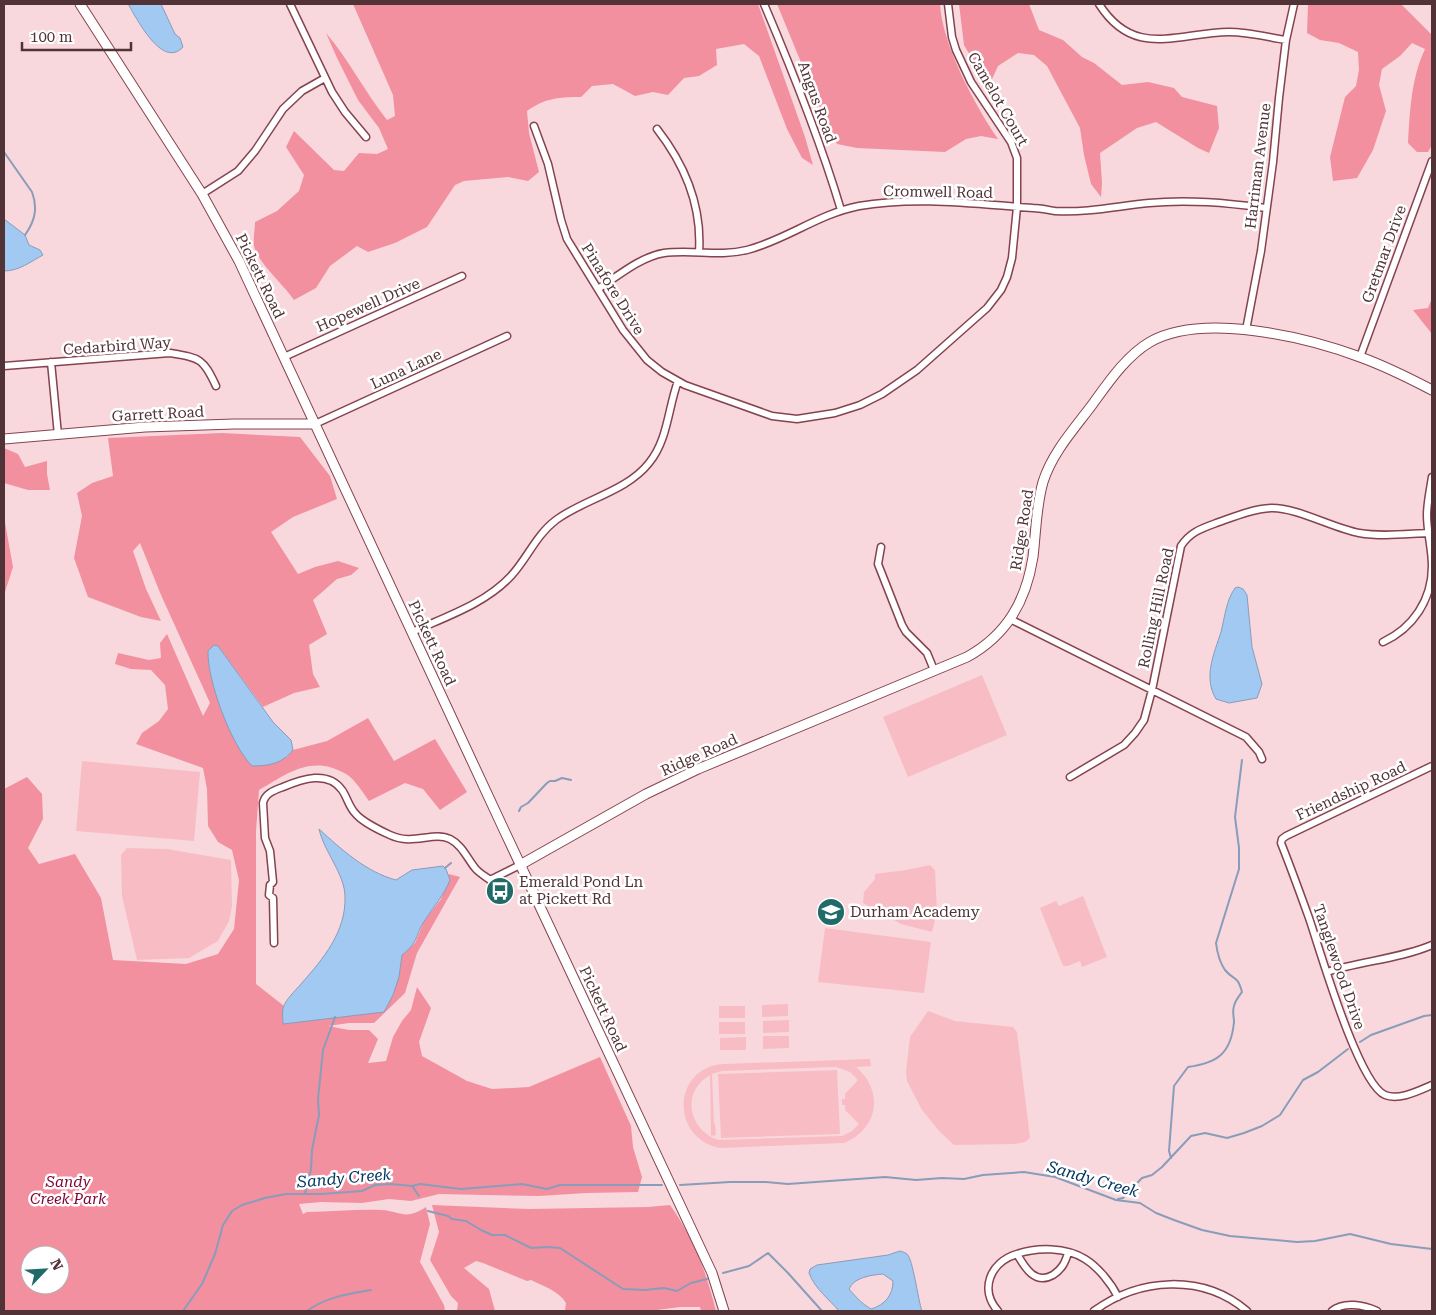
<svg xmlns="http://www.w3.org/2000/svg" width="1436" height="1315" font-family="'Roboto Serif',serif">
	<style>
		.green { fill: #f8bdc4; fill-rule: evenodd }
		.forest { fill: #f2909f; fill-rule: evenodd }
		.water { fill: #a1c9f2; stroke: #899cba; fill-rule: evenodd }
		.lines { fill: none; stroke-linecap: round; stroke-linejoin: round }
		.stream { stroke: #899cba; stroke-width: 2 }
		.minor-casing { stroke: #84434f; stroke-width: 9 }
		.tertiary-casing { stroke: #84434f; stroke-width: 11 }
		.minor { stroke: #fff; stroke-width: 6 }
		.tertiary { stroke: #fff; stroke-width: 9 }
		.labels { text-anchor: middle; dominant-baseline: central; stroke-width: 5; stroke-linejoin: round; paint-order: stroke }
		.street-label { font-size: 15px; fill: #513337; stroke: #fff }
		.poi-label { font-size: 15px; fill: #513337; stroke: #fff; text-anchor: start }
		.park-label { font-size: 15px; font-style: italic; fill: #7e0330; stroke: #fff }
		.water-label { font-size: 16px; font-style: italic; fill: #023560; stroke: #fff }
	</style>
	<rect width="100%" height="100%" fill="#f8d8dc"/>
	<!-- green -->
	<path class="green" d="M982 675 1007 735 908 777 883 717Z
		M82 761 200 772 194 841 76 831Z
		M127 848 167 849 231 860 232 906 229 921 218 941 189 958 137 960 122 896 121 855Z
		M930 865 935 870 937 912 932 932 901 924 863 903 864 892 875 879V874L906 870Z
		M1083 896 1107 957 1082 967 1080 961 1068 966H1063L1040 908 1056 901 1059 906Z
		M825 928 931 942 924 993 818 982Z
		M788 1004V1016L762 1017V1005Z
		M719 1006H745V1018H719Z
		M928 1011 955 1021 1013 1027 1017 1032 1030 1138 1025 1142 1015 1144 954 1145 940 1132 922 1110 907 1081 906 1071 910 1037Z
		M789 1020V1032L763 1033V1021Z
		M719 1022H745V1034H719Z
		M763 1036H789V1048L763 1049Z
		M746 1037V1050H720V1038Z
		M870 1059 871 1066 856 1067C884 1091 879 1128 844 1143L720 1148C670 1138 672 1068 723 1064ZM836 1067 850 1072 858 1080 845 1094V1099H842V1105H845V1110L859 1124 852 1131 842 1136 719 1140C689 1131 680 1092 710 1075L711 1136 716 1135 715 1124 714 1123 712 1074 722 1071Z
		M837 1070 840 1134 721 1138 718 1074Z"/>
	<!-- forest -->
	<path class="forest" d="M353 4H758L805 137 813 165 802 158 787 129 759 56 744 44 716 49 717 65 699 76 684 78 668 95 653 92 635 96 613 84 592 86 581 97C559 97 545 98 527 111L529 133 539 172 528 181 508 177 464 181 455 185 427 227 395 243 368 252 357 246 330 266 316 288 294 300C284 285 258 263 254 246 253 239 255 229 255 222L277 211 299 191 304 175 286 147 294 131 334 170 344 171 359 153 377 154 388 149 379 128 358 100 337 58 326 33C349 60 365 92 387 120L395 116 393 95Z
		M777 4H940C942 44 975 106 998 139L981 136 966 139 945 152 857 148 837 144 826 123Z
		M959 4H1029L1039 30 1063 40 1082 57 1094 63 1122 85 1148 82 1174 88 1182 97 1217 106 1219 128 1209 153 1198 148 1156 122 1137 128 1100 153 1102 183 1101 197 1091 184 1084 155 1080 128 1047 66 1034 55 1018 53 998 66 992 79 979 71 964 45Z
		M1308 4H1401L1432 35V145L1428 152H1417L1408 143C1410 111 1411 79 1425 49L1412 43 1400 56 1382 69 1379 85 1386 111 1373 150 1357 178 1333 181 1330 157 1345 97 1356 86 1359 70 1358 52 1339 43 1320 40 1307 33Z
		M1432 298V334L1413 310 1428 308Z
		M222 433 300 437 330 476 337 499 293 517 271 532 298 574 315 567 338 561 359 568 351 575 337 579 313 600 327 634 309 645 313 674 320 687 294 693 263 707 219 647 287 757 293 750 327 741 368 718 394 761 435 739 467 792 440 810 423 789 405 783 369 801C363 793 355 779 346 774 312 754 288 773 259 790L256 831V984L284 1006 283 1024 399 977 402 955 415 943 424 921 441 899 449 874 460 877 417 953 405 993 374 1023H349L328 1026 349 1030H369L378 1039 368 1063 386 1061 393 1037 402 1021 411 1010 417 987 431 1008 419 1042 422 1056 467 1081 492 1089 529 1087 600 1057 631 1126 633 1147 642 1177 638 1192 586 1193 539 1196 439 1194 411 1201 389 1199 362 1203 321 1202 299 1204 303 1214 307 1212C331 1212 358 1209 381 1210 401 1211 405 1221 426 1207L430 1224 420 1262 444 1305 445 1311H4V789L27 777 42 794 43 819 28 848 39 864 75 854 101 898 113 960 186 964 218 954 234 929 239 880 232 850 218 842 208 826 207 789 203 768 136 744 142 733 159 721 168 709 165 685 151 670 131 669 115 664 118 653 149 660 161 658 160 643 167 634 203 716 210 703 161 595 140 543 133 551 146 589 161 621 141 617 88 597 74 558 82 516 77 493 92 483 113 476 108 438ZM30 1255H60V1285H30Z
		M4 448 18 454 25 467 47 461V474L50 490H28L4 483Z
		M4 517 13 567 4 595Z
		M432 1205 529 1209 648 1207 670 1205C694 1239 706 1271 716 1311H701L700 1307H680L649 1311H565L566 1303C559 1291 543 1286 531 1280L527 1281 483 1263 476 1261 464 1268 489 1289 495 1311H457L458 1303 451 1296 430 1260 439 1232Z"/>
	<!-- water -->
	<path class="water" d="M128 4H161L175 34 180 38 183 47C162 70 136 17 128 4Z
		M4 219 25 235 29 245 40 250 43 255C30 262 19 271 4 271Z
		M1238 587 1243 589 1247 595 1252 647 1262 684 1257 698 1229 703 1216 699C1203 677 1214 654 1221 632 1225 616 1226 601 1235 588Z
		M214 645 218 646 273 722 291 740 293 750C282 764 268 766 252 766 231 745 207 680 208 651Z
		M319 829C341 849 366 872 396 880L412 870 443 866 446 869 450 880C444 895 434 906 425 920 414 936 420 941 402 955L399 977 393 995 384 1012 283 1024C283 1019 282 1013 283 1008 286 999 295 991 301 984 323 959 346 932 345 897 345 874 324 852 319 829Z
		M900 1251C901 1251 906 1253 907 1254 913 1259 918 1300 922 1311H839C829 1299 815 1289 809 1273L810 1269 817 1265 888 1255ZM883 1274 893 1281C893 1295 885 1305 871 1309 862 1304 856 1297 849 1289 854 1277 872 1275 883 1274Z"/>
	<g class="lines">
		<!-- stream -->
		<path class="stream" d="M4 152 32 192C38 208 35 221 25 235
			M519 811 521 807 528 803 547 783 550 781H555L562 778 571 780
			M445 868 451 863
			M1360 1042 1371 1035 1424 1016 1432 1015
			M1171 1158 1169 1151 1174 1086 1188 1067C1217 1063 1231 1054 1234 1022 1234 1017 1232 1011 1234 1006 1235 1001 1239 996 1242 992 1237 974 1234 981 1225 970 1220 963 1217 951 1216 943L1239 869V848L1235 817 1242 760
			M680 1185 730 1182H766L788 1184 885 1177 916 1180 942 1178 964 1179 983 1175 1024 1172 1055 1177 1116 1200 1140 1203 1156 1213 1174 1220 1202 1230 1230 1236 1297 1242 1315 1241 1350 1234 1391 1244 1432 1249
			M412 1186 419 1196
			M305 1193 311 1169 312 1150 319 1115 318 1099 323 1050 335 1017
			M1118 1199 1123 1198 1142 1178 1152 1175 1162 1167 1191 1136 1205 1133 1227 1138 1244 1133 1262 1126 1280 1115 1303 1080 1318 1072 1348 1049
			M428 1211 448 1216 452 1219 466 1221 481 1230 492 1235H505L531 1248 548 1247 560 1248 623 1289 645 1290 664 1288 677 1291 691 1283 707 1279
			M723 1273 749 1266 768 1253 788 1273 822 1311
			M183 1311 202 1284 215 1254 223 1225 232 1211 242 1205 265 1198 286 1194H322L362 1191 375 1185 391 1184 412 1186 420 1184 461 1189 522 1184 547 1189 560 1185H662
			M307 1311C326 1297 348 1294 371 1290"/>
		<defs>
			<path id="minor" d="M290 4 332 92 345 112 366 137
				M764 4C793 72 820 140 841 210
				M1099 4C1134 59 1176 33 1229 32 1248 32 1267 37 1286 40
				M534 126 548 164 561 220 567 239 623 330 647 360 662 372 685 385 772 416 797 419 835 413 860 405 882 394 917 370 987 308 1001 290 1007 277 1012 258 1017 207V158L1011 142 971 82 956 50 952 37 948 4
				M657 129C685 165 702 207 699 252
				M202 194 238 171 255 151 283 109 302 91 325 78
				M598 289C618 276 640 257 664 253 693 249 718 257 747 250 786 240 818 214 859 206 916 196 975 204 1033 208 1040 208 1048 210 1055 211 1087 213 1118 206 1149 203 1188 199 1227 203 1266 208
				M1246 330 1261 251 1273 162 1279 98 1286 40 1294 4
				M284 357 462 276
				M1360 357 1432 161
				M51 362 58 435
				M4 366 170 353C200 358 203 358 216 386
				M315 424 507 336
				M881 547 878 564 902 625 906 632 927 653 934 670
				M1010 619 1246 737 1259 752 1262 759
				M412 632C445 617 485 604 511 576 527 559 536 535 556 520 584 499 626 492 649 463 668 440 668 408 678 381
				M1383 642C1413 628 1432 600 1432 566 1432 549 1427 532 1427 515 1427 503 1430 490 1432 477
				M1432 766 1286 836 1282 839 1281 843C1291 868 1300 893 1309 918 1320 950 1358 1083 1385 1095 1399 1101 1420 1090 1432 1085
				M1070 777 1124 745 1135 733 1144 720 1152 690 1181 546C1191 531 1203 528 1219 522 1236 516 1253 509 1271 508 1295 507 1333 528 1359 533 1382 537 1405 534 1428 533
				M274 943 273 898 269 895 270 885 273 882 270 851 265 838 263 803C265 793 275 790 283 787 302 779 328 770 342 790 347 797 349 807 355 813 361 821 381 831 390 835 413 846 433 831 450 839 462 845 467 858 475 868 479 873 485 876 490 880L520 865
				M1327 972C1361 961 1399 959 1432 945
				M1017 1254C1025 1268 1035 1285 1053 1275 1062 1269 1065 1263 1068 1253
				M998 1311C979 1290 990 1262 1017 1254 1037 1247 1066 1247 1085 1259 1098 1267 1111 1283 1118 1297
				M1094 1311C1139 1278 1202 1273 1247 1311
				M1332 1311C1344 1301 1364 1305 1377 1311"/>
			<path id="tertiary" d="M80 4 202 194 239 261 504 830 712 1273 724 1311
				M4 439 145 427 234 424H315
				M520 865 646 794 698 769 967 657C1007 635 1026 601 1033 557 1036 532 1036 506 1043 482 1052 453 1074 429 1092 405 1108 383 1126 356 1150 342 1203 312 1306 337 1360 357 1385 366 1409 378 1432 390"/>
		</defs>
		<!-- minor casing -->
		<use href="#minor" class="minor-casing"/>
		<!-- tertiary casing -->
		<use href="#tertiary" class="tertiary-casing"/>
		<!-- minor -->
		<use href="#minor" class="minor"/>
		<!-- tertiary -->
		<use href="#tertiary" class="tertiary"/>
	</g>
	<!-- icons -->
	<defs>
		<symbol id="bus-disc" viewBox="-11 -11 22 22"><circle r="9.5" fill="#206b67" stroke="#fff"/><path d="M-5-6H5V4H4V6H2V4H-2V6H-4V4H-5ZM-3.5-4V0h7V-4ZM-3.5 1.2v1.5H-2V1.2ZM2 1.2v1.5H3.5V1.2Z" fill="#fff"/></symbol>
		<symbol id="school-disc" viewBox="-11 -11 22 22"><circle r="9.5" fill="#206b67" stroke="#fff"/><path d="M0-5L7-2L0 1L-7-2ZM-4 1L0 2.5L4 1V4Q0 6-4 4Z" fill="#fff"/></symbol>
	</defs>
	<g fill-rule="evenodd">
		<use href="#bus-disc" x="484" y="875" width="32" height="32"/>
		<use href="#school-disc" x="815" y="896" width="32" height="32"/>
	</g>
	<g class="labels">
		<!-- street labels -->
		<g class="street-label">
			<text transform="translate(998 99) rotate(60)">Camelot Court</text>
			<text transform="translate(817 102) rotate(70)">Angus Road</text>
			<text transform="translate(1258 166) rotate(-83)">Harriman Avenue</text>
			<text transform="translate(938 192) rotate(1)">Cromwell Road</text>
			<text transform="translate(1384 254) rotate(-70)">Gretmar Drive</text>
			<text transform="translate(260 276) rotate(64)">Pickett Road</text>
			<text transform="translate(613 289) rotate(58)">Pinafore Drive</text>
			<text transform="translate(368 305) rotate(-24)">Hopewell Drive</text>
			<text transform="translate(117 346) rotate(-4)">Cedarbird Way</text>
			<text transform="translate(406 369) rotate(-25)">Luna Lane</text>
			<text transform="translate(158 414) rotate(-3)">Garrett Road</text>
			<text transform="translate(1022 530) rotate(-81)">Ridge Road</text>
			<text transform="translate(1156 608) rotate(-78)">Rolling Hill Road</text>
			<text transform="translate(432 643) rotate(65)">Pickett Road</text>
			<text transform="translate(699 755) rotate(-24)">Ridge Road</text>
			<text transform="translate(1351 791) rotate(-25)">Friendship Road</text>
			<text transform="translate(1339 967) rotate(71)">Tanglewood Drive</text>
			<text transform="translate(603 1009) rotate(65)">Pickett Road</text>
		</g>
		<!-- poi labels -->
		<g class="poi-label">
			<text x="519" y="882">Emerald Pond Ln<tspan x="519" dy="17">at Pickett Rd</tspan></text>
			<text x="850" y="912">Durham Academy</text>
		</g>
		<!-- park labels -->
		<g class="park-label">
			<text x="68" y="1182">Sandy<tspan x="68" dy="17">Creek Park</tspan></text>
		</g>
		<!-- water labels -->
		<g class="water-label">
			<text transform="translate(344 1178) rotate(-5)">Sandy Creek</text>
			<text transform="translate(1093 1179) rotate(16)">Sandy Creek</text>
		</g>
	</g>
	<!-- border -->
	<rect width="1436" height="1315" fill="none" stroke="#513337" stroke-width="10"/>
	<!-- north arrow -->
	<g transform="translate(45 1270) rotate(65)"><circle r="24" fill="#ffffff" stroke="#b9adaf"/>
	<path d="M0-4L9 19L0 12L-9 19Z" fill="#206b67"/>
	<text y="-8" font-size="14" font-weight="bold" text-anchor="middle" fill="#513337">N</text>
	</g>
	<!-- scale -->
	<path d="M22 42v8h109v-8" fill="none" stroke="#513337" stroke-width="2.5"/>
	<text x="30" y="42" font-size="15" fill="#513337" stroke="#ffffff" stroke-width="4" paint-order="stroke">100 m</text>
</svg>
